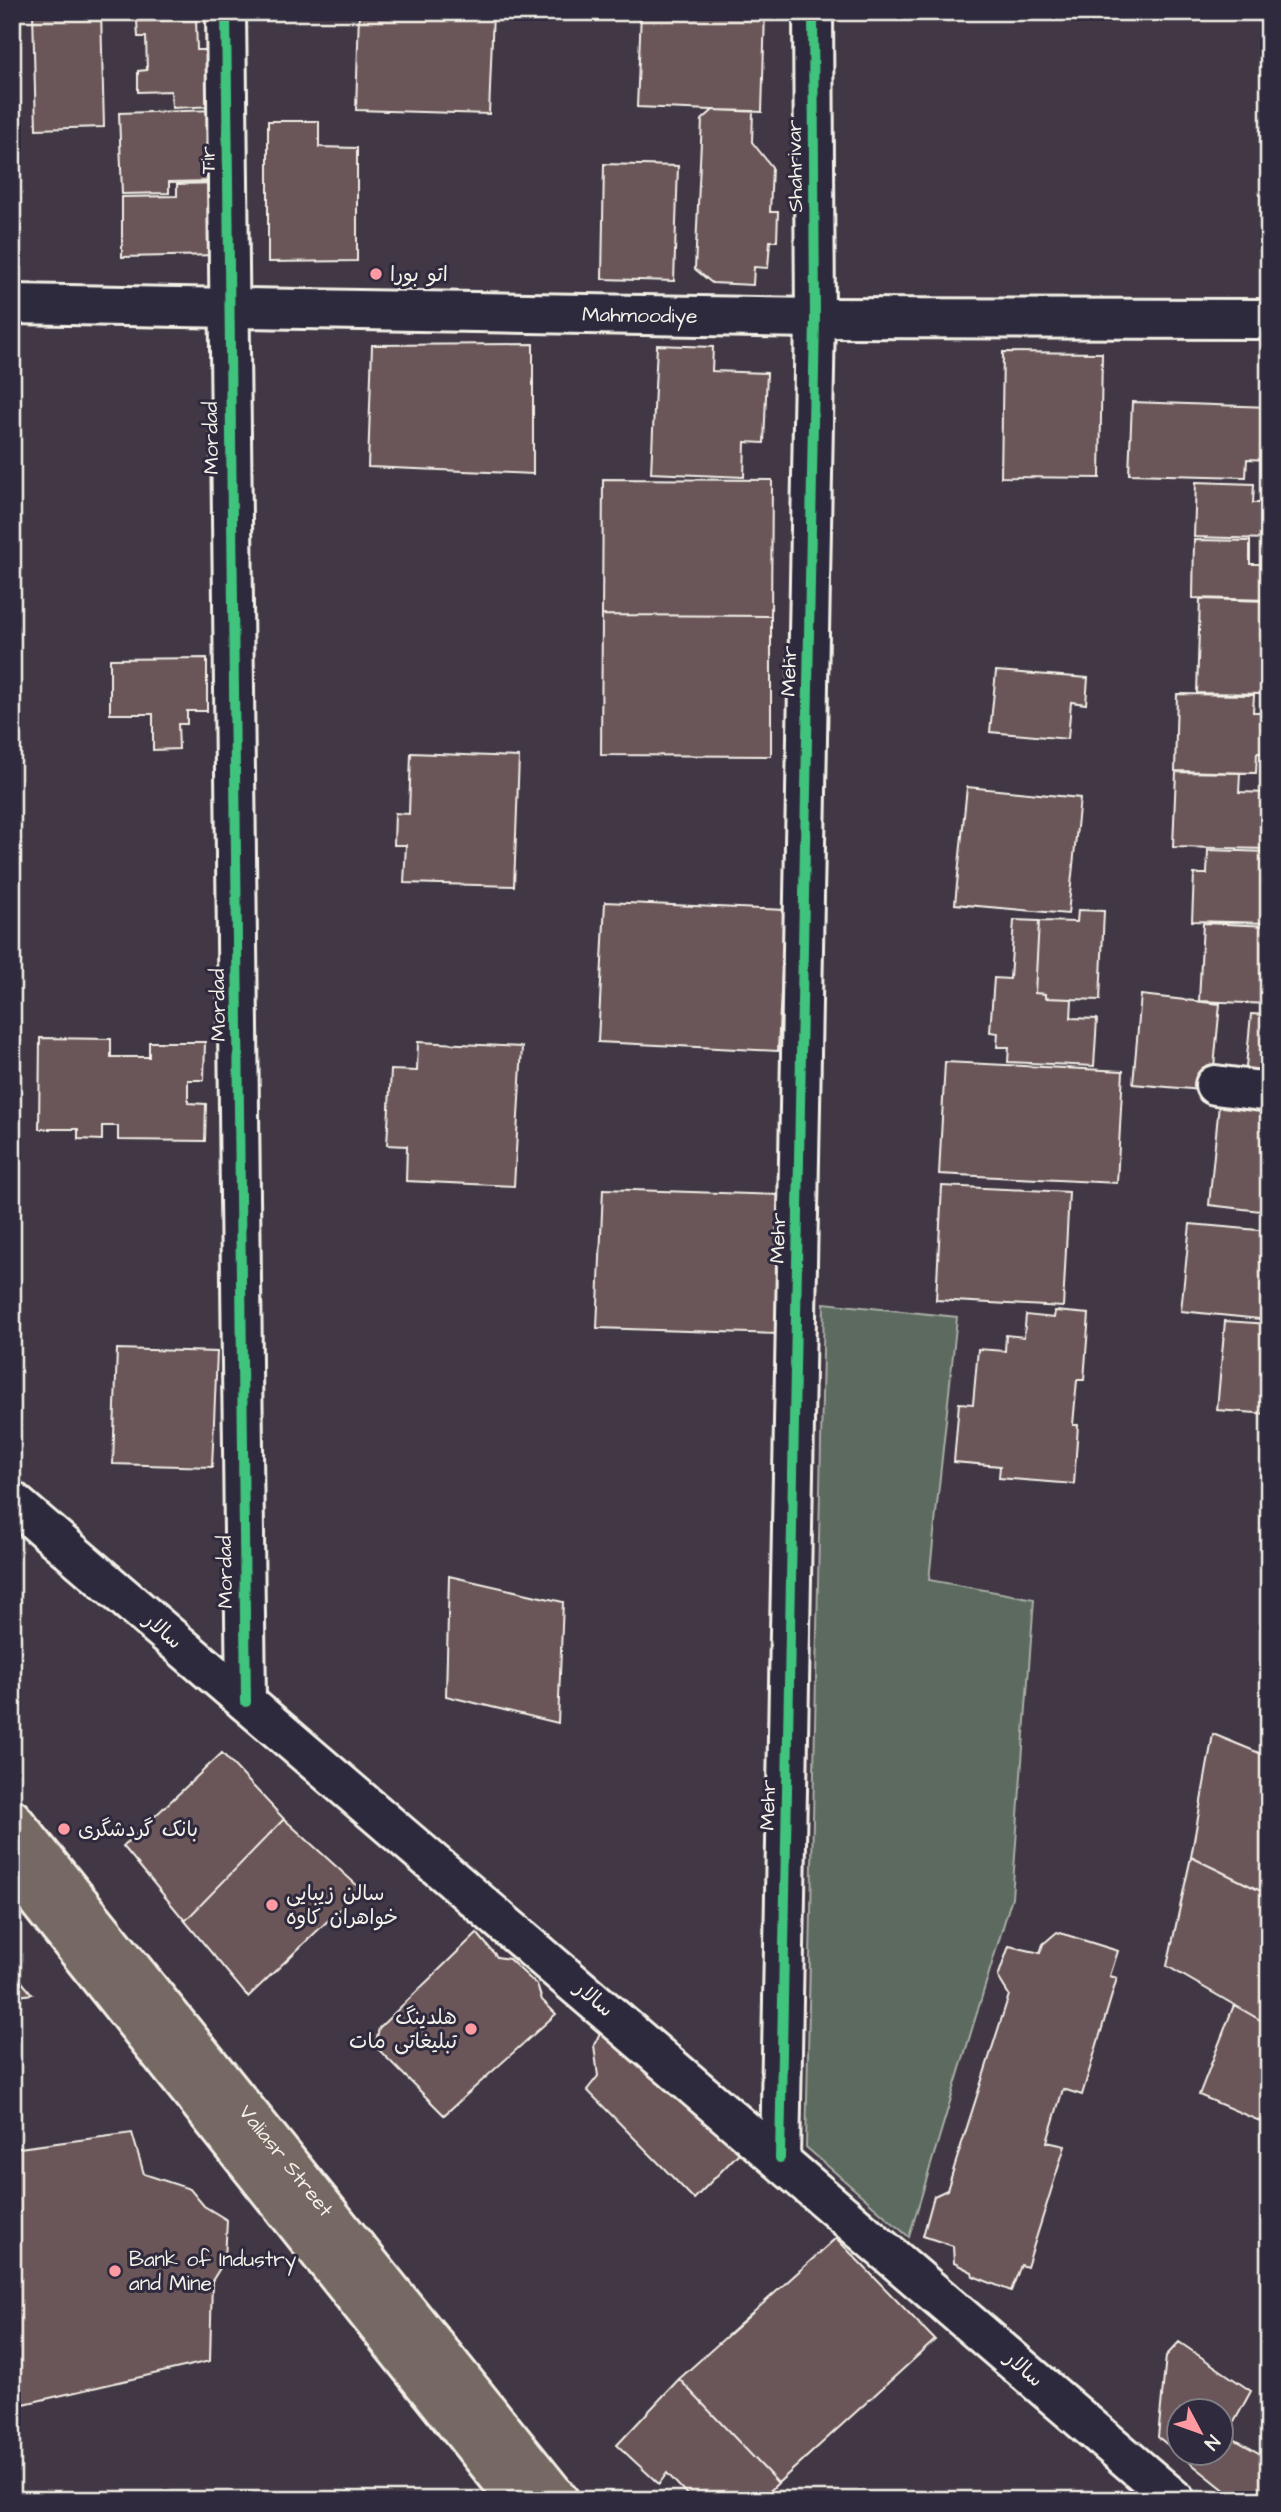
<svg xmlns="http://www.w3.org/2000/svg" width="1281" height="2512" viewBox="0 0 1281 2512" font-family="'Architects Daughter','Playpen Sans Arabic',sans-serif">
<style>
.green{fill:#5c6a60;stroke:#a8aea4;stroke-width:2}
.building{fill:#6a5558;stroke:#f4f1e8;stroke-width:2;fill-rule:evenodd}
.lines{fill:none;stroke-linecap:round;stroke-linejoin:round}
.minor-casing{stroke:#f4f1e8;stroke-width:44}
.major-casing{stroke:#f4f1e8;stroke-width:44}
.minor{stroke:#2f2a3d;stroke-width:38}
.major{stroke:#766964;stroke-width:38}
.cycleway-casing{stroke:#2f2a3d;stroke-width:15}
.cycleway{stroke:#40c37c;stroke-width:10}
.poi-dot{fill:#ff9aa2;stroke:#2f2a3d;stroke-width:2.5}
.labels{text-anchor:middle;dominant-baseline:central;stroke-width:6;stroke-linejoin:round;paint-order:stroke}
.street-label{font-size:21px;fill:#f4f1e8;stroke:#2f2a3d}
.poi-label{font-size:21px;fill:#f4f1e8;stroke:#2f2a3d;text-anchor:start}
</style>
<rect width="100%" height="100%" fill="#413745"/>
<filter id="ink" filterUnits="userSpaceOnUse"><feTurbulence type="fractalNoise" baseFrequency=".0143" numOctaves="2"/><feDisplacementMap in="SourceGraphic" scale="14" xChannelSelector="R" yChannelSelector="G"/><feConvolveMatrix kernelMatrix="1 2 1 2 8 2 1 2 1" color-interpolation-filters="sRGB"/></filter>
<g filter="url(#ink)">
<!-- green -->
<path class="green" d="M824 1303 957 1317 929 1580 1034 1599 1012 1897 909 2237 806 2147Z"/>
<!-- building -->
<path class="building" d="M33 12H101L104 127 36 129Z
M359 12H493L489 114 356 110Z
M641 12H765L762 112 637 107Z
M196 19 197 50H215L216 106 172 108 171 91 138 92V71L147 70 146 37H138L137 21Z
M216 110 218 181 169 182V193L122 194 119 113Z
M713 110 753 111 752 142 772 167 770 212H778L777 241H770L768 268 754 267 753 285 712 283 695 269 702 120Z
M268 121H319V147L357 148V261L268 262Z
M604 164 678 166 674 281 602 279Z
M219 183 220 255 122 257V197L177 196V184Z
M533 344V474L368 467 372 345Z
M657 345 713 347 712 371 767 373 764 443 745 442 744 477 651 473Z
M1003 352 1102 353 1100 478 1001 477Z
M1132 402 1269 407V460L1247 459 1246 477 1129 474Z
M603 479 772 480 771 616 602 615Z
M1196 482 1254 484 1253 503H1269V539L1194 537Z
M1194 540 1250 541V564H1269V600L1193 598Z
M1200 599 1269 601V694L1197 693Z
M602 615 771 616V756L601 755Z
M207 658V711H187V724H178L179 749 153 750V714H110V659Z
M996 671 1088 678 1086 704 1071 702 1068 739 990 732Z
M1177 694 1254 695 1253 712H1269V753H1257L1256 773 1175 771Z
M411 753 519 757 514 886 404 883 406 845H394L395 813 409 814Z
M1176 772 1240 773 1239 792 1269 793V849L1173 847Z
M967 787 1080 798 1068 914 955 904Z
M1208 850 1269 852V923L1192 921 1194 874H1207Z
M605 902 785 910 778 1051 598 1042Z
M1078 910 1104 911 1100 1000 1045 998V994L1035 993 1039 921 1077 922Z
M1014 920 1039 921 1035 993 1045 994V998L1072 999 1071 1018 1097 1019 1094 1066 1008 1062 1009 1047H997L998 1033 990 1032 994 978 1010 979Z
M1203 923 1269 926V1004L1199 1001Z
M1141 995 1220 1004 1214 1067H1204L1202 1090 1133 1084Z
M1251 1014 1269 1015V1079L1245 1077Z
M40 1038 111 1039V1057H149V1042H205L204 1080H188V1103L206 1104 205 1141 118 1140V1126H102V1140L78 1139V1129H39Z
M418 1042 522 1047 514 1186 406 1181 407 1146 387 1145 391 1070 417 1071Z
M945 1062 1123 1071 1117 1183 939 1174Z
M1219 1104 1269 1109V1212L1209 1205Z
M942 1186 1069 1192 1063 1307 936 1300Z
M603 1189 780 1195V1334L597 1328Z
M1190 1224 1269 1231V1320L1181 1311Z
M1055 1311 1089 1314 1084 1380H1077L1073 1425H1078L1074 1484 999 1478 1000 1466 954 1462 959 1403 973 1404 978 1349 1005 1351 1006 1335 1024 1337 1026 1315 1054 1318Z
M1225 1321 1269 1324V1414L1217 1410Z
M117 1349 217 1352 212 1467 113 1464Z
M449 1576 563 1602 558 1723 446 1696Z
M1213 1734 1269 1757V1895L1191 1857Z
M222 1753 284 1819 185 1921 123 1846Z
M284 1819 361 1889 248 1997 185 1921Z
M1191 1857 1269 1895V2025L1167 1966Z
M1057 1932 1118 1951 1110 1976 1117 1978 1082 2095 1063 2089 1047 2142 1065 2146 1027 2267 1021 2265 1011 2291 973 2276 972 2272 954 2263 953 2246 923 2236 934 2196 947 2190 1009 1995 998 1977 1009 1946 1040 1953 1043 1944Z
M477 1933 497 1957 509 1959 537 1985 542 2000 556 2014 444 2115 375 2046 379 2028Z
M12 1970 32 1994 12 1997Z
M1234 2005 1269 2025V2125L1199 2095Z
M601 2031 740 2152 694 2199 587 2090 598 2076 594 2045Z
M132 2133 144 2174 190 2189 204 2206 227 2220 225 2260 212 2281 210 2361 15 2406 12 2393V2149Z
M836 2238 935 2340 778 2483 679 2379Z
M1179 2342 1251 2391 1227 2435 1266 2457 1269 2454V2500H1237L1158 2437 1166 2356ZM1180 2410H1222V2452H1180Z
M679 2379 778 2483 761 2500H692L667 2473 659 2484 617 2445Z"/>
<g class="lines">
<!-- minor casing -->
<g class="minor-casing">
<g id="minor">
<path d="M226 12 246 1702"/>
<path id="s1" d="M12 304 815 318 1269 319"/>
<path d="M1215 1085 1269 1092"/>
<path d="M12 1501 1175 2500"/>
<path d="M780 2158 815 318 813 12"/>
</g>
</g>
<!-- major casing -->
<g class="major-casing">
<g id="major">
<path id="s2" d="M12 1819 559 2500"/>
<path d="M12 1868 517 2500"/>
</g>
</g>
<!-- minor -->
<use href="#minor" class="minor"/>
<!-- major -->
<use href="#major" class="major"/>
<!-- cycleway casing -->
<g class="cycleway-casing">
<path id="cycleway" d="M226 12 246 1702
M780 2158 815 318 813 12"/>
</g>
<!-- cycleway -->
<use href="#cycleway" class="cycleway"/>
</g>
</g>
<!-- markers -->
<g class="poi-dot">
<circle cx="376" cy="274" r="7"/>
<circle cx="64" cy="1829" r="7"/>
<circle cx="272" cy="1905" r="7"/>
<circle cx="471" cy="2029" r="7"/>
<circle cx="115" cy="2271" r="7"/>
</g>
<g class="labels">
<!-- street labels -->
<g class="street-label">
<text transform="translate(208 160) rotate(-91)">Tir</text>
<text transform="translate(795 166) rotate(-91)">Shahrivar</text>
<text stroke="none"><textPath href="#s1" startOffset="628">Mahmoodiye</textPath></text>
<text transform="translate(211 438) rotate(-91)">Mordad</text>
<text transform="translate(789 671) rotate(-89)">Mehr</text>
<text transform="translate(218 1005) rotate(-91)">Mordad</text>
<text transform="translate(778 1238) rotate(-89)">Mehr</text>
<text transform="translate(225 1572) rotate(-91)">Mordad</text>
<text transform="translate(163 1631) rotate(41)">سالار</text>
<text transform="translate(768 1805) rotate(-89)">Mehr</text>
<text transform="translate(594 1999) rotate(40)">سالار</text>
<text stroke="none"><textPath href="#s2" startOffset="438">Valiasr Street</textPath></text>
<text transform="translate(1024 2369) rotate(41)">سالار</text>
</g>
<!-- poi labels -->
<g class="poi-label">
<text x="390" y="274">اتو بورا</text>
<text x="78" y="1829">بانک گردشگری</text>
<text x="286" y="1893">سالن زیبایی<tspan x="286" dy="24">خواهران کاوه</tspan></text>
<text x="457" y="2017" text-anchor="end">هلدینگ<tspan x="457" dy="24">تبلیغاتی مات</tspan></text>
<text x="129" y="2259">Bank of Industry<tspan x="129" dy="24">and Mine</tspan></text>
</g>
</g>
<!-- margin -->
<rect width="1281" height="2512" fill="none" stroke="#2f2a3d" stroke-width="42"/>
<rect x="21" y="21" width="1239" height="2470" fill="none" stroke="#f4f1e8" stroke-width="2.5" filter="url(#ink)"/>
<!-- north arrow -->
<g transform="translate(1200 2432) rotate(131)"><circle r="33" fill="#2f2a3d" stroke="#7e7a81" stroke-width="2"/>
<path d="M0-5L12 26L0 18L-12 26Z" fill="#ff9aa2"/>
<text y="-10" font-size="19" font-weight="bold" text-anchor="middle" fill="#f4f1e8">N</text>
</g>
</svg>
